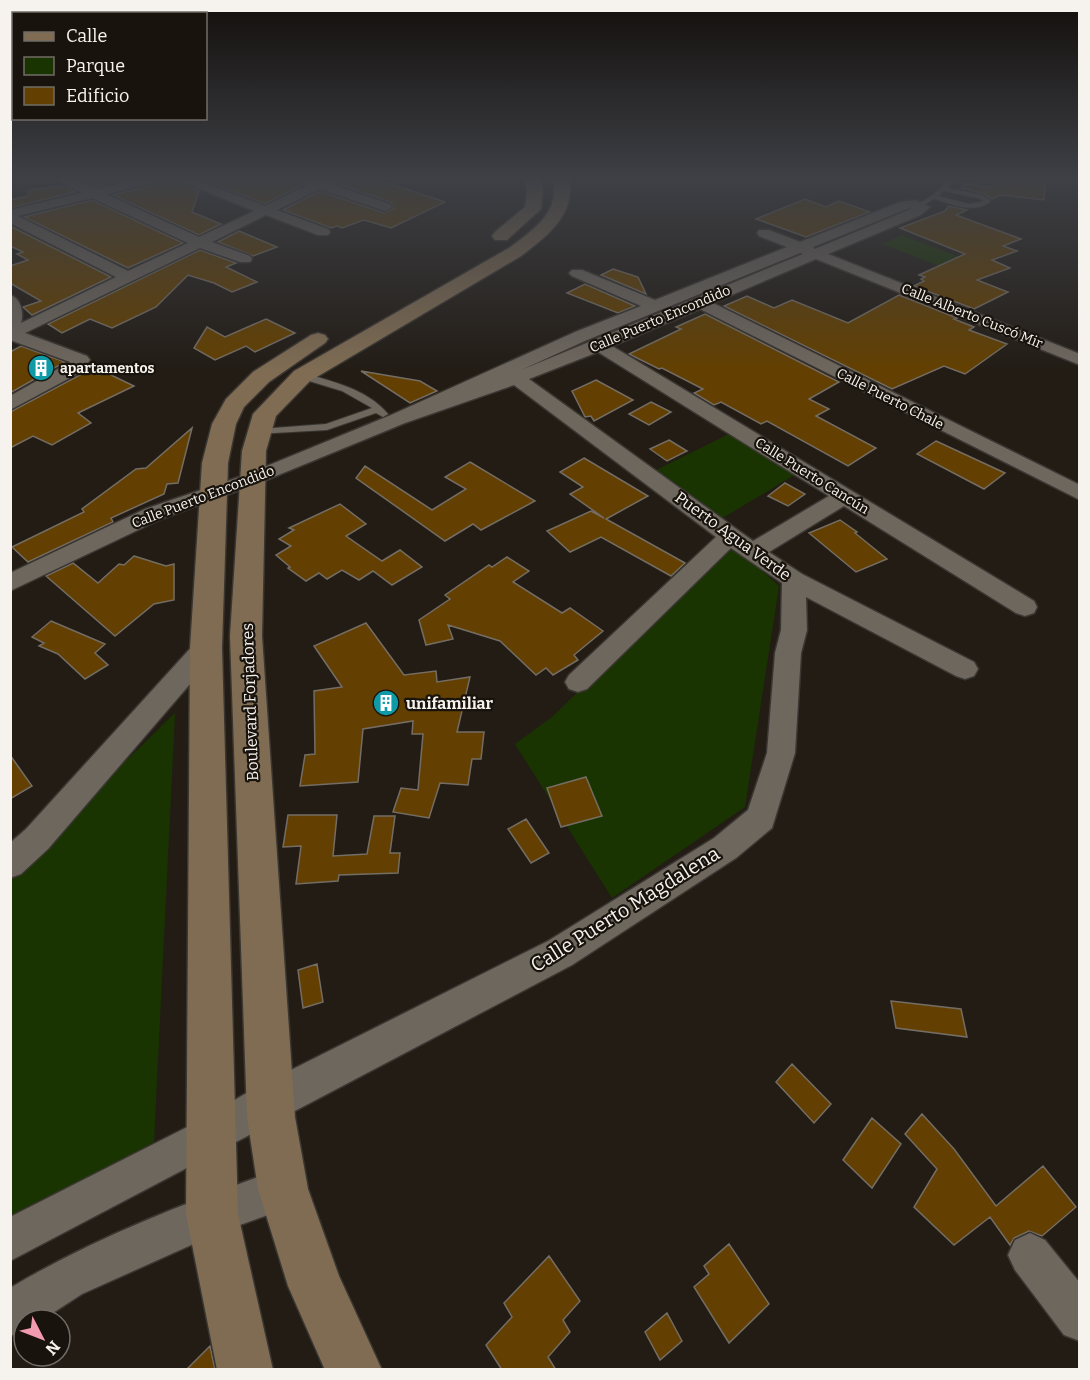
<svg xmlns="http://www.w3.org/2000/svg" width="1090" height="1380" viewBox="0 0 1090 1380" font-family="Bitter,serif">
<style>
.green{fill:#1a3401}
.building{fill:#634001;stroke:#746d64;stroke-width:1.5}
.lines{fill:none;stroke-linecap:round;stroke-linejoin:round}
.service-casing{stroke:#3a3632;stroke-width:2}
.minor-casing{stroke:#3a3632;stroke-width:3}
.secondary-casing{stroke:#3a3632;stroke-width:3}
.service{fill:#6e675e;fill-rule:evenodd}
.minor{fill:#6e675e;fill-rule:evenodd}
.secondary{fill:#7f6c53;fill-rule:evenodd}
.labels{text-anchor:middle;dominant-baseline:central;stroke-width:4.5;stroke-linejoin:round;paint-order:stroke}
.far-street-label{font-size:14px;fill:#f6f2ed;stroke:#18130c}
.far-poi-label{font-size:14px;font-weight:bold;fill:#f6f2ed;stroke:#18130c;text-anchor:start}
.street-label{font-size:16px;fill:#f6f2ed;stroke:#18130c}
.poi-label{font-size:16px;font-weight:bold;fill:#f6f2ed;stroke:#18130c;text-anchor:start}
.near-street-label{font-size:20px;fill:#f6f2ed;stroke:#18130c}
</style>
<rect width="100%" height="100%" fill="#221c15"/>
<!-- green -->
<path class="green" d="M902 235 962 258 942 267 882 244Z
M729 434 796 474 721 519 654 471Z
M731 543 779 586 745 807 612 898 515 744 552 717Z
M175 713 154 1142 11 1223V873Z"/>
<!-- building -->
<path class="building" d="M76 178H131L95 187Z
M165 178H171L199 191 192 212 221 224 199 235 113 195 162 183Z
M197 178H305L304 184 265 204Z
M341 178H373L445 202 391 228 364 220 342 228 337 226 331 228 283 210 320 191 384 213 394 208 391 202 335 183Z
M998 178 1046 179 1044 200 1001 195 992 199 982 193 961 188 965 183 993 188Z
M64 186 75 192 10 208V200L28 196 29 190Z
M805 199 826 207 839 201 870 212 806 237 756 219Z
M92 200 183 243 128 268 24 217Z
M948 206 967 210 956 215 1021 239 1003 246 1017 251 992 260 1010 268 977 280 1008 292 974 309 914 286 924 281 921 279 925 277 919 275 965 254 900 228 945 211Z
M10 226 111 277 32 315 23 307 41 301 10 283V266L28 260 17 254 23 252 10 246Z
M239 231 277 247 253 256 218 242Z
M200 250 236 263 226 267 257 282 232 292 214 283 188 275 156 307 112 328 90 319 62 333 48 324Z
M613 269 638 277 646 294 601 275Z
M585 284 635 306 618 313 567 293Z
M899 295 957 318 954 319 974 327 969 330 1007 344 965 374 944 366 892 389 724 306 747 296 774 308 792 300 848 323Z
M705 314 839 382 809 399 829 409 816 416 876 448 848 466 767 421 761 424 721 402 714 405 694 393 703 389 662 368 659 369 629 354 681 329 676 327Z
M266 319 295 333 255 352 246 346 215 360 194 348 207 327 225 337Z
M21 346 65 362 10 393V352Z
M85 370 99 375 105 372 134 386 78 413 91 423 52 445 33 436 10 448V412L82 374Z
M361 371 420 381 437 391 410 403Z
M596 380 633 400 594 421 591 416 585 417 572 391Z
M651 402 671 412 649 425 629 414Z
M192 428 178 483 167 484 164 494 111 518 113 522 28 562 12 547 84 512 82 509 136 469 146 468Z
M669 440 687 451 667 461 650 449Z
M936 441 1005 473 984 489 917 454Z
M584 458 648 496 606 519 685 563 671 576 601 537 570 552 547 531 591 511 604 518 570 494 583 487 560 472Z
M470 462 535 501 481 530 473 524 445 541 356 478 365 466 432 510 466 489 445 477Z
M785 483 805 494 788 506 768 496Z
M340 504 366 524 346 536 382 561 400 550 422 567 392 585 373 571 359 580 342 570 327 579 319 573 306 581 288 568 290 567 276 555 291 546 279 539 294 530 289 528Z
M840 520 857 532 855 533 887 559 856 572 809 533Z
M134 556 166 566 174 564V600L154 604 115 636 46 576 73 563 98 583 119 564 124 565Z
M507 557 529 571 513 582 562 613 570 608 603 631 574 655 578 660 553 675 546 668 536 675 500 641 448 625 453 639 426 645 419 620 450 599 445 595 489 565 492 567Z
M51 621 105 644 95 653 108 665 85 679 58 654 39 646 44 643 32 637Z
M366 623 404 675 436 671 437 682 470 677 457 732H484L481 759H472L468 785 440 783 429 818 393 812 401 788 418 790 423 734H412L413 721 363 729 358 782 300 786 305 755 315 754 314 691 342 687 314 646Z
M10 755 32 786 10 799Z
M586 777 602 816 561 827 547 788Z
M288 815H337L333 856 367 854 374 816H395L390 853H400L398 873 339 875 338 881 296 884 301 846 283 847Z
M526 819 549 853 531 863 508 829Z
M317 964 323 1002 303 1008 298 970Z
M891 1001 961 1009 967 1037 896 1028Z
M792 1064 831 1104 814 1123 776 1082Z
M922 1114 954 1149 996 1206 1043 1166 1076 1207 1042 1236 1029 1231 1014 1238 1010 1245 990 1217 954 1245 914 1207 937 1169 905 1134Z
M872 1118 901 1144 872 1188 843 1160Z
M729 1244 769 1304 729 1343 694 1287 709 1274 704 1266Z
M549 1256 580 1301 563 1320 570 1332 548 1357 556 1370H502L486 1345 512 1317 504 1303Z
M667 1313 682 1341 660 1360 645 1332Z
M210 1346 215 1370H186Z"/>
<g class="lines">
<!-- service casing -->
<g class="service-casing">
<path id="service" d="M951 178H958L948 188 982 195 991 201C975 215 952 204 934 199L922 206H918V204L933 195ZM944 191 978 198 984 201 969 204 938 196Z
M302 373C332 381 367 389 388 414L383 417 376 413 327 430 257 434 255 432 260 429 326 424 372 408 342 391 299 378 297 376Z"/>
</g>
<!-- minor casing -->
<g class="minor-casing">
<path id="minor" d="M54 178H70L95 189 141 178H163L161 181 106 194 199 237 254 211 173 178H191L265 206 308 185 305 182 307 179 339 178 330 184 390 204 392 207 385 211 320 189 277 210 328 229 330 232 328 235H318L266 215 212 242 250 256 252 259 250 262H240L200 248 25 333 87 356 90 360 81 372 10 410V396L70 362 10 340V295C21 298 24 313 21 323L116 277 10 223V210L81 193ZM92 198 188 243 128 271 18 216Z
M915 200 930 207 921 215 828 254 1080 354V365L816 259 713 303 1080 485V500L700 309 612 346 1034 601 1037 607 1034 613 1025 616 1016 613 844 506 769 552 802 574 974 662 978 669 974 676 965 679 956 676 806 597 807 630 801 653 795 753 772 828 736 858 572 965 10 1261V1217L197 1122 255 1088 548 941 714 838 748 810 767 753 775 653 781 630 782 583 731 548 587 689 578 692 569 689 565 682 569 675 716 537 514 385 405 423 259 483 161 519 10 591V573L145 509 245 475 391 415 575 332 641 306 572 276 569 273 572 270H582L655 300 787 247 759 236 757 233 759 230H769L800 242 900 202ZM913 208 815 249 813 247 907 209ZM800 253 803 254 521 370 587 340ZM598 352 829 496 753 541 529 379Z
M206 638 215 641 219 648 215 655 48 849 21 874 10 878V843L26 829 197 641Z
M283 1168 298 1174 304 1189 298 1204 218 1233 82 1294 42 1320H24V1331L10 1336V1288C95 1237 190 1201 283 1168Z
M1030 1233 1045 1240 1080 1283V1341L1064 1335 1015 1270 1008 1255 1015 1240Z"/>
</g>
<!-- secondary casing -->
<g class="secondary-casing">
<path id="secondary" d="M525 178H541L543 192 541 209 507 240H495L492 236 495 232 525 207 527 192Z
M553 178H569C576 215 547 236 521 256L310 381 276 416 266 451 262 636 295 1117 308 1189 339 1276 382 1370H325L288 1286 258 1189 247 1117 230 636 242 451 253 414 294 371 509 248C534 229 560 213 553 178Z
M318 333 325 335 328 339 325 343 269 382 244 407 236 424 228 463 222 648 238 1214 273 1370H217L186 1214 190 648 202 463 212 424 226 399 253 372 311 335Z"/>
</g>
<!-- service -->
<use href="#service" class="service"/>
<!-- minor -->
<use href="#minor" class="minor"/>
<!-- secondary -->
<use href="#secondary" class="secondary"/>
</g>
<!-- sky -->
<linearGradient id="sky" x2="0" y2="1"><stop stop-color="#130f0c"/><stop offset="0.48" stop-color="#3e4046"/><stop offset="1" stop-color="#3e4046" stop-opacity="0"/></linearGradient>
<rect width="1090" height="371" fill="url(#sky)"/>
<!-- icons -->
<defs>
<g id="building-disc" transform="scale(1.35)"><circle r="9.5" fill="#0f9aa8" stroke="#18130c"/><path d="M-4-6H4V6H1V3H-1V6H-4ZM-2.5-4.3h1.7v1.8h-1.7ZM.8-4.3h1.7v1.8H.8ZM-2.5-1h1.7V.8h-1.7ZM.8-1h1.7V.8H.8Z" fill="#fff"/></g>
</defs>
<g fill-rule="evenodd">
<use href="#building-disc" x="41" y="368"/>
<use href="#building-disc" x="386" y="703"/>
</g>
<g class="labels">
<!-- far-street labels -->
<g class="far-street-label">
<text transform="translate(972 316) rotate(22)">Calle Alberto Cuscó Mir</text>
<text transform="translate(660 319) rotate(-23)">Calle Puerto Encondido</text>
<text transform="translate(890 399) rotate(27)">Calle Puerto Chale</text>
<text transform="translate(812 476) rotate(32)">Calle Puerto Cancún</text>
<text transform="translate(203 497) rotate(-21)">Calle Puerto Encondido</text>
</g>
<!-- far-poi labels -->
<g class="far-poi-label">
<text x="60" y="368">apartamentos</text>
</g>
<!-- street labels -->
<g class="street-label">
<text transform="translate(733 536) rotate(36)">Puerto Agua Verde</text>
<text transform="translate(250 702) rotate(-92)">Boulevard Forjadores</text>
</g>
<!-- poi labels -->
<g class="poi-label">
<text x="406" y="703">unifamiliar</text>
</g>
<!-- near-street labels -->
<g class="near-street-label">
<text transform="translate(625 909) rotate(-32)">Calle Puerto Magdalena</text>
</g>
</g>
<!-- border -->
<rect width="1090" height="1380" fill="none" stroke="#f6f2ed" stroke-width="24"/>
<!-- legend -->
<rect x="12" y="12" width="195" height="108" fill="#18130c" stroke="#716c66" stroke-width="1.5"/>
<rect x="24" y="32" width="30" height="9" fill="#7f6c53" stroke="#716c66" stroke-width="1.5"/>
<text x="66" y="42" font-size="18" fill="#f6f2ed">Calle</text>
<rect x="24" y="57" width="30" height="18" fill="#1a3401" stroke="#716c66" stroke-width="1.5"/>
<text x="66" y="72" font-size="18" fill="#f6f2ed">Parque</text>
<rect x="24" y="87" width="30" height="18" fill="#634001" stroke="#716c66" stroke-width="1.5"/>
<text x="66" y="102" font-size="18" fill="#f6f2ed">Edificio</text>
<!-- north arrow -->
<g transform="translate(42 1338) rotate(132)"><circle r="28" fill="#18130c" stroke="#716c66" stroke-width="1.5"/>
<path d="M0-4.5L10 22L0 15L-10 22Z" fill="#f29aaf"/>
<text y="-9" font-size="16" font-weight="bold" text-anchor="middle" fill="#f6f2ed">N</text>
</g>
</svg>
